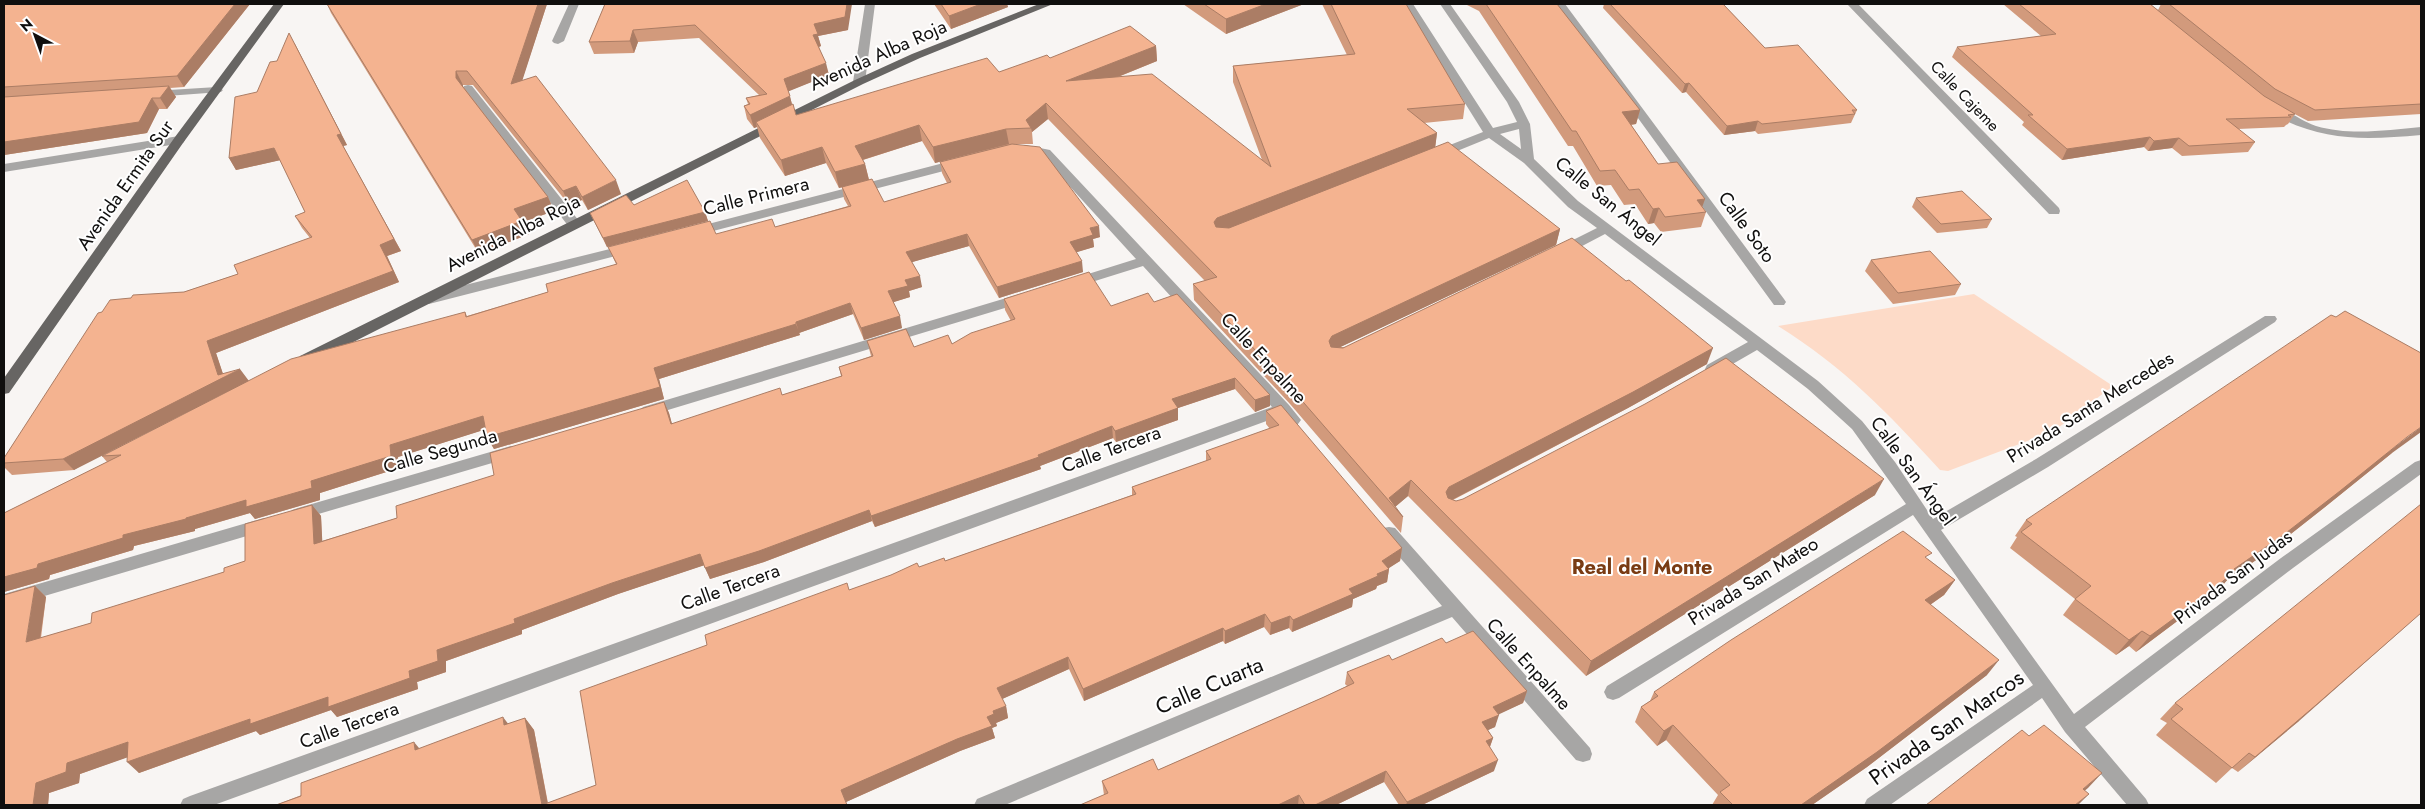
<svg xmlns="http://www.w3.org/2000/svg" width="2425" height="809" viewBox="0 0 2425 809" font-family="Jost,sans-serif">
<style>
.green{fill:#fddbc8}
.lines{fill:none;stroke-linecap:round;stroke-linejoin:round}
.minor{fill:#a7a6a5;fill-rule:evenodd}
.major{fill:#676563;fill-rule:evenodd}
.wall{fill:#d29a7c}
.shaded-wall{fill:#ab7d65}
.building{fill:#f4b390;stroke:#ab7d65}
.labels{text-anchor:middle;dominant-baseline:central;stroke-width:4;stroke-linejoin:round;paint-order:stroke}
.far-street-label{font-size:16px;fill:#100f0e;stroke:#fff}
.street-label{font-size:19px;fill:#100f0e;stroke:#fff}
.neighbourhood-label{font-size:20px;font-weight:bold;fill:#793b13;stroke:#fff}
.near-street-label{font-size:22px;fill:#100f0e;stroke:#fff}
</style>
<rect width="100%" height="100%" fill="#f8f5f3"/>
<!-- green -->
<path class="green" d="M1974 294 2113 386 2054 431 1948 471 1940 470C1889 414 1844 367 1778 326Z"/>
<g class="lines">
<!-- minor -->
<path class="minor" d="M569 4H579L564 41 558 44 554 43 552 41Z
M865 4H875L865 82 859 85 853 82Z
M1403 4H1413L1493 128 1517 122 1507 102 1440 4H1450L1519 102 1530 124 1534 159 1578 201 1818 381 1862 421 1895 462 1933 519 2036 459 2265 316H2275L2277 319 2275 322 2048 467 1941 530 2074 714 2281 558 2415 462 2421 460V474L2293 568 2085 727 2146 799 2149 805H2127L2065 732 2042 698 1890 805H1864L1867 799 2033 685 1913 515 1619 698 1613 700 1607 698 1604 692 1607 686 1906 504 1852 429 1808 389 1757 350 1717 373H1707L1705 369 1707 365 1748 342 1605 234 1565 255H1555L1553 252 1555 249 1597 228 1568 207 1524 163 1489 138 1440 158H1432L1430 155 1432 152 1483 132ZM1519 129 1521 149 1500 134Z
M1555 4H1565L1784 299 1786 302 1784 305H1774Z
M1847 4H1858L2059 208 2060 211 2059 214H2049Z
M468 85 472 86 579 221 581 224 579 227H569L464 90V86Z
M217 87 223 90 221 92 153 97 147 94 153 91Z
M2274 106C2289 110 2301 121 2316 126 2350 136 2387 130 2421 127V135C2364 140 2322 142 2270 113L2268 110Z
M179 136 185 140 183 143 4 172V164Z
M1025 145 1050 150 1289 405 1301 420 1298 424H1288L1280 416 214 805H180L183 799 190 796 1272 407 1143 266 1079 286H1069L1067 283 1069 280 1136 259 1042 156 1021 152 1019 149Z
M959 159 965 163 963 166 694 236 687 232 689 229Z
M630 244 635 245 637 248 635 251 429 304 422 299 429 294Z
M1023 293 1028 295 1030 298 1028 301 648 416 643 415 640 411 643 407Z
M511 446 516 448 519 452 516 456 298 520 292 518 290 514 292 510 298 508Z
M264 518 270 519 272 524 270 529 4 608V594Z
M1389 527 1395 528 1590 748 1592 754 1590 760 1583 762 1576 760 1452 617 1005 805H974L977 799 1442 606 1383 538 1381 533 1383 528Z"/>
<!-- major -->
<path class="major" d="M274 4H284L183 143 9 393 4 394V378L175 137Z
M1039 4H1053L920 58 863 84 310 364 305 365 298 360 300 356 855 80 912 54Z"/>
</g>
<!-- wall -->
<path class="wall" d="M4 4H250L184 87 170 88 176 97 167 109H159L147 133 4 155Z
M327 4H547L522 80 621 194 588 210 582 200 569 205 473 85H463V86L548 197 554 211 523 222 529 234 479 254 331 13Z
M605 4 848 30 818 36 821 46 819 47 829 75 788 91 792 104 796 115 999 72 1050 58 1156 46 1157 61 1118 77 1262 160 1233 82V66L1347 55 1322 4H1406L1465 104 1463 119 1424 123 1437 133 1435 147 1560 229 1556 245 1340 347 1707 364 1628 408 1453 500 1456 501 1875 495 1586 676 1408 496 1395 507 1403 517 1401 533 1290 404 1194 300 1193 284 1205 281 1048 119 1032 132 1033 144H1015L1100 237 1093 239 1094 247 1076 252 1083 272 999 298 969 246 912 262 922 287 909 291 910 297 893 302 902 328 864 340 853 314 799 333 800 335 659 379 664 399 494 449 487 437 486 429 398 457 399 468 320 493V500L255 519 250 513 195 529V531L134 546 133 550 50 575 49 579 4 592V513L107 462 102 456 465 312 467 316 548 292 616 264 608 247 775 227 848 206 844 199 842 187 884 202 947 183 942 173 940 162 1009 144 935 163 922 141 863 160 865 164 869 180 839 188 826 163 785 176 760 138 757 127 754 128 747 119 744 106 748 104 746 98 759 95 699 38 638 42 634 53 594 54 589 42Z
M934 4H1007L1008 7 951 29Z
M1183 4H1304L1226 34Z
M1465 4H1557L1640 110 1636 124 1631 125 1658 164 1705 199 1702 207 1706 212 1701 227 1661 232 1654 223 1648 224 1635 204 1624 205 1611 185 1597 186 1573 146H1568L1479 11Z
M1604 4H1723L1765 48 1857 110 1851 123 1758 134 1755 131 1724 135 1686 92 1682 93 1603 8Z
M2003 4H2150L2158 10 2161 4H2421V114L2308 121 2287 110 2295 114 2288 124 2286 125 2284 127 2238 129 2255 142 2248 152 2182 156 2172 148 2148 151 2144 147 2062 160 2022 125 2024 122 1952 57 1957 47 2041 36Z
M295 44 347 145 343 146 401 251 387 256 399 282 216 353 223 374 74 470 12 475 4 467V458L102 312 131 298 184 292 238 274 310 238 302 228 295 216 305 212 280 160 236 170 229 158 257 92 277 61Z
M1916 198 1992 219 1987 228 1937 233 1912 207Z
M634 205 705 212 708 221 607 247 590 213Z
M1871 260 1961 284 1955 295 1893 304 1865 271Z
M1004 299 1111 306 1154 302 1270 406 1255 412 1235 389 1178 408V420L1116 442 1113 438 1040 466 1041 469 875 527 872 521 764 562 710 579 704 565 618 594 522 630V634L446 661V672L417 682 418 689 337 717 331 710 260 735 256 731 139 773 127 757 80 774 79 783 49 793 48 805H4L35 586 46 597 41 638 91 623 224 572 245 561 312 505 321 516 322 541 397 518 664 402 669 413 672 424 782 395 841 376 839 367 871 356 867 341 914 347 952 344 1011 321 1005 310Z
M1266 411 1402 548 1400 561 1388 568 1389 569 1387 582 1377 586 1376 589 1353 599 1352 607 1292 632 1289 628 1270 635 1264 627 1225 644 1223 641 1084 701 1069 669 1002 699 1006 706 1008 718 996 723 997 726 992 728 995 738 960 751 846 802 276 805 419 749 508 724 525 718 534 730 548 803 596 785 707 645 849 590 919 567 945 561 1132 495V487L1206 461V451L1270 429 1266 424Z
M2392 453 2325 507 2268 552 2228 579 2222 586 2196 607 2136 652 2129 646 2116 655 2063 615 2075 599 2010 548 2017 537 2015 536 2026 520Z
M1928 559 1955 580 1944 595 1930 605 1987 675 1867 767 1812 805H1712L1718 795 1666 740 1657 746 1635 722 1641 707 1650 701 1654 692Z
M1446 643 1527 691 1523 703 1498 714 1495 727 1488 730 1493 738 1490 747 1494 771 1422 805H1399L1384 782 1336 805H1080L1104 795 1102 781 1158 770 1324 697 1347 686 1345 684 1347 672 1392 660Z
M2175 703 2299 721 2238 772 2232 768 2216 783 2156 735 2167 723 2160 719Z"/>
<!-- shaded-wall -->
<path class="shaded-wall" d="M235 4H250L184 87 177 76Z
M538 4H547L517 97 511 84Z
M847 4H852L848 30 818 36 821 46 816 48 813 35 814 24Z
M981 4H1007L1008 7 951 29 949 16Z
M1266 4H1304L1226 34V19Z
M633 30 638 42 634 53 630 41Z
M289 33 347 145 343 146 401 251 387 256 399 282 216 353 224 377 240 369 249 381 74 470 63 459 218 375 207 341 380 245 337 135Z
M1156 46 1157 61 1068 97 1066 81Z
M826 63 829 75 787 92 784 79Z
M456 71 463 85V91L456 78Z
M1689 83 1686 92 1682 93 1685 84Z
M169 86 176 97 167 109 160 98Z
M790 96 793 109 756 122 757 127 754 128 750 115Z
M152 98 159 109 147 133 4 155V142Z
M1046 103 1048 119 1032 132 1031 128 1026 120Z
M1640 110 1636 124 1618 126 1622 112Z
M1758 121 1755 131 1724 135 1727 126Z
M919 125 922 141 859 161 855 146Z
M1006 129 1009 144 935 163 933 147Z
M1437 133 1435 149 1217 234 1214 222 1217 218Z
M2150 137 2144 147 2062 160 2067 149Z
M2179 138 2172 148 2148 151 2154 141Z
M822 147 826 163 785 176 781 160Z
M274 148 281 160 236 170 229 158Z
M865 164 869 180 839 188 835 172Z
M616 180 621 194 588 210 582 197Z
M576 186 582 200 569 205 563 191Z
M548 197 554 211 523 222 529 234 479 254 472 240 514 209Z
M1705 199 1700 213 1697 200Z
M1659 208 1654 223 1648 224 1653 209Z
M705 212 708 221 607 247 603 238Z
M1099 226 1100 237 1093 239 1094 247 1071 254 1070 242 1090 228Z
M1560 229 1556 245 1330 352 1329 341 1332 336Z
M967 234 969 246 909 263 906 252Z
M1082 261 1083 272 999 298 997 287Z
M920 276 922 287 909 291 910 297 891 303 888 291 905 280Z
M850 303 853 314 799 333 796 322Z
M900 316 902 328 864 340 861 328Z
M796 324 800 335 659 379 664 399 494 449 487 437 654 368Z
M1713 348 1707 364 1628 408 1446 503V492L1449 487Z
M1235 378V389L1172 410V399Z
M1270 395V406L1255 412V400Z
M664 402 669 413 675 435 671 424Z
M1178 408V420L1116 442 1115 431Z
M483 416 490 428 398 457 399 468 320 493V500L255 519 250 513 195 529V531L134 546 133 550 50 575 49 579 4 592V577L38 564 123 535 311 481 390 445Z
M1112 426 1113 438 1040 466 1041 469 875 527 871 516 1038 455Z
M2421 427V432L2392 453 2325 507 2268 552 2228 579 2222 586 2196 607 2136 652 2150 636 2234 569Z
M1884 479 1875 495 1586 676 1591 661Z
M1411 480 1408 496 1395 507 1389 498Z
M312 505 321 516 323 555 314 544Z
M869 510 872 521 764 562 710 579 705 568Z
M1402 548 1400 561 1383 572 1389 569 1387 582 1377 586 1376 589 1353 599 1352 607 1292 632 1293 620 1349 589 1382 561Z
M700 554 705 565 618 594 522 630V634L446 661V672L417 682 418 689 337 717 331 710 260 735 256 731 139 773 127 762 250 719 328 697 409 671 437 650 514 619 612 583Z
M1955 580 1944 595 1914 616 1925 600Z
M35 586 46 597 38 653 26 642Z
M2421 613 2299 721 2238 772 2255 757Z
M1265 614 1264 627 1225 644V631Z
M1290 616 1289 628 1270 635 1271 623Z
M1223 628V641L1084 701 1083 689Z
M2142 631 2129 646 2116 655 2129 640Z
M1068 657 1069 669 1000 700 997 688Z
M1999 660 1987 675 1867 767 1812 805H1801Z
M1527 691 1523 703 1489 719 1493 707Z
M1006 706 1008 718 996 723 997 726 992 728 995 738 960 751 846 802 847 805 841 790 987 717 993 711Z
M1499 715 1495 727 1479 734 1482 722Z
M503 717 512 729 504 725Z
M525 718 534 730 548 805H542Z
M1673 725 1666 740 1657 746 1664 731Z
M1493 738 1489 749 1486 741Z
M128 742 140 753 80 774 79 783 49 793 48 805H33L36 783 67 763Z
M414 742 424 754 415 750Z
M1498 760 1494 771 1422 805H1406L1407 802Z
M1386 771 1384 782 1336 805H1315Z
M2102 773 2088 788 2069 804 2083 789Z
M2089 794 2078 805H2075Z
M1299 795 1298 805H1278Z"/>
<!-- building -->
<path class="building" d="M4 4H235L177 76 4 87Z
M327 4H538L511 84 536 76 616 180 582 197 576 186 563 191 467 71H456V78L548 197 514 209 522 221 472 240Z
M605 4H847L845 17 814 24 818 34 813 35 826 63 784 79 790 96 750 115 744 106 750 104 746 98 767 94 695 25 633 30 630 41 589 42Z
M941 4H981L949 16Z
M1204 4H1266L1226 19Z
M1331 4H1406L1465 104 1407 109 1437 133 1217 218 1214 222 1216 227 1229 228 1448 142 1560 229 1332 336 1329 341 1331 347 1343 348 1572 238 1626 281 1629 280 1713 348 1633 392 1449 487 1446 492 1448 498 1456 501 1463 499 1645 404 1726 358 1884 479 1591 661 1411 480 1389 498 1403 517 1291 388 1193 284 1217 277 1046 103 1026 120 1031 128 1006 129 933 147 919 125 855 146 865 164 835 172 822 147 781 160 756 122 793 104 796 115 987 58 999 72 1047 55 1050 58 1130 26 1156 46 1066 81 1152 74 1271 167 1233 66 1355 54Z
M1486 4H1557L1640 110 1622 112 1658 164 1677 162 1705 199 1697 200 1706 212 1665 217 1659 208 1653 209 1639 189 1629 190 1615 170 1600 171 1576 131H1572Z
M1610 4H1723L1765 48 1798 45 1857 110H1852L1855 114 1762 124 1758 121 1727 126 1689 83 1685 84Z
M2019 4H2150L2264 96 2295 114 2288 115 2291 117 2226 119 2255 142 2189 146 2179 138 2154 141 2150 137 2067 149 2028 115H2033L1957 47 2056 34Z
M2169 4H2421V104L2315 110 2275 89Z
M289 33 341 134 337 135 394 239 380 245 393 271 207 341 218 375 240 369 63 459 4 463V458L98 313 102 312 110 300 131 298 133 295 184 292 238 274 234 265 312 237 295 216 305 212 274 148 229 158 235 97 257 92 270 62 277 61Z
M169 86 160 98H152L139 122 4 142V97Z
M1012 144 1040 147 1099 226 1090 228 1093 235 1070 242 1082 261 997 287 967 234 906 252 920 276 905 280 908 286 888 291 900 316 861 328 850 303 796 322V324L654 368 660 387 487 437 483 416 390 445 391 456 311 481 312 488 246 507V500L186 518V519L123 535V538L38 564 37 568 4 577V513L121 455 102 456 291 359 465 312 466 317 548 292 546 284 617 264 608 247 710 221 716 234 772 219 775 227 851 206 842 187 872 179 884 202 951 182 940 162Z
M687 180 705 212 603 238 590 213 626 195 634 205Z
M1962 191 1992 219 1941 224 1916 198Z
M1930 251 1961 284 1898 293 1871 260Z
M1089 272 1111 306 1148 293 1154 302 1177 294 1270 395 1255 400 1235 378 1172 399 1178 408 1115 431 1112 426 1038 455 1039 457 871 516 869 510 759 551 705 568 700 554 612 583 514 619 515 623 437 650 438 661 409 671 410 678 328 707V697L250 724V719L127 762 128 742 67 763 66 772 36 783 33 805H4V595L35 586 26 642 91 623 92 613 224 572V568L245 561V524L312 505 314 544 397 518 396 506 494 475 490 453 664 402 671 424 780 388 782 395 842 376 839 367 873 356 867 341 906 329 914 347 948 335 952 344 971 333 1015 319 1004 299Z
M2345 311 2421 353V427L2407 437 2340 491 2282 536 2234 569 2236 570 2210 592 2150 636 2142 631 2129 640 2075 599 2091 586 2021 532 2032 524 2026 520 2331 315 2336 317Z
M1281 405 1402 548 1382 561 1389 569 1377 574 1378 576 1349 589 1353 594 1293 620 1290 616 1271 623 1265 614 1225 631 1223 628 1083 689 1068 657 997 688 1006 706 993 711 994 714 987 717 992 726 957 739 841 790 847 805H542L596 785 580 691 707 645 705 635 847 583 849 590 891 575 917 563 919 567 944 558 945 561 1136 494 1132 487 1211 459 1206 451 1279 425 1266 411Z
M2421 504V613L2316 705 2255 757 2249 753 2232 768 2171 719 2183 709 2175 703Z
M1903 531 1932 553 1925 557 1955 580 1925 600 1999 660 1877 752 1801 805H1733L1720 792 1730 785 1673 725 1664 731 1641 707 1658 696 1654 692 1731 640Z
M1473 631 1527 691 1493 707 1499 715 1482 722 1493 738 1486 741 1498 760 1407 802 1386 771 1315 805H1305L1299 795 1278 805H1080L1108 793 1102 781 1153 759 1158 770 1324 697 1354 683 1347 672 1389 655 1392 660 1442 638 1446 643Z
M503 717 504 725 525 718 542 805H276L301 796V783L414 742 415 750Z
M2044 725 2102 773 2083 789 2089 794 2075 805H1926L2022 730 2029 736Z"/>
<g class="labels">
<!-- far-street labels -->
<g class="far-street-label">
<text transform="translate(1965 96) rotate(46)">Calle Cajeme</text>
</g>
<!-- street labels -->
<g class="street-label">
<text transform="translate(878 55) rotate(-24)">Avenida Alba Roja</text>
<text transform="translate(125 185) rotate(-55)">Avenida Ermita Sur</text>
<text transform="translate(756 196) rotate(-14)">Calle Primera</text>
<text transform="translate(1608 201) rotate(39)">Calle San Ángel</text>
<text transform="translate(1747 227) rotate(54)">Calle Soto</text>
<text transform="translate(513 233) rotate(-27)">Avenida Alba Roja</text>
<text transform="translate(1264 358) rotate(47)">Calle Enpalme</text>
<text transform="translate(2090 407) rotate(-32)">Privada Santa Mercedes</text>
<text transform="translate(1111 449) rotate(-20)">Calle Tercera</text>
<text transform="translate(440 451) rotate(-16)">Calle Segunda</text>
<text transform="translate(1913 471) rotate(54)">Calle San Ángel</text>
<text transform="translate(2233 577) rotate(-37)">Privada San Judas</text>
<text transform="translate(1753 581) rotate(-32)">Privada San Mateo</text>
<text transform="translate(730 587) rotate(-20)">Calle Tercera</text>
<text transform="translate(1529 664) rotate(48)">Calle Enpalme</text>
<text transform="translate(349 725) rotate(-20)">Calle Tercera</text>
</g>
<!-- neighbourhood labels -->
<g class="neighbourhood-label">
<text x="1642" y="567">Real del Monte</text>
</g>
<!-- near-street labels -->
<g class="near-street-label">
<text transform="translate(1209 685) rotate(-23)">Calle Cuarta</text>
<text transform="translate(1946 727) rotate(-35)">Privada San Marcos</text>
</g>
</g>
<!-- border -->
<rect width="2425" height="809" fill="none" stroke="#100f0e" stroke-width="10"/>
<!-- north arrow -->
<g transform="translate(35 35) rotate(319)" stroke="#ffffff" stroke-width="4" paint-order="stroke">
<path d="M0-4L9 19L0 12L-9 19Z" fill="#100f0e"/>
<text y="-8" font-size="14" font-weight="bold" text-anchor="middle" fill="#100f0e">N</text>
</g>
</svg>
